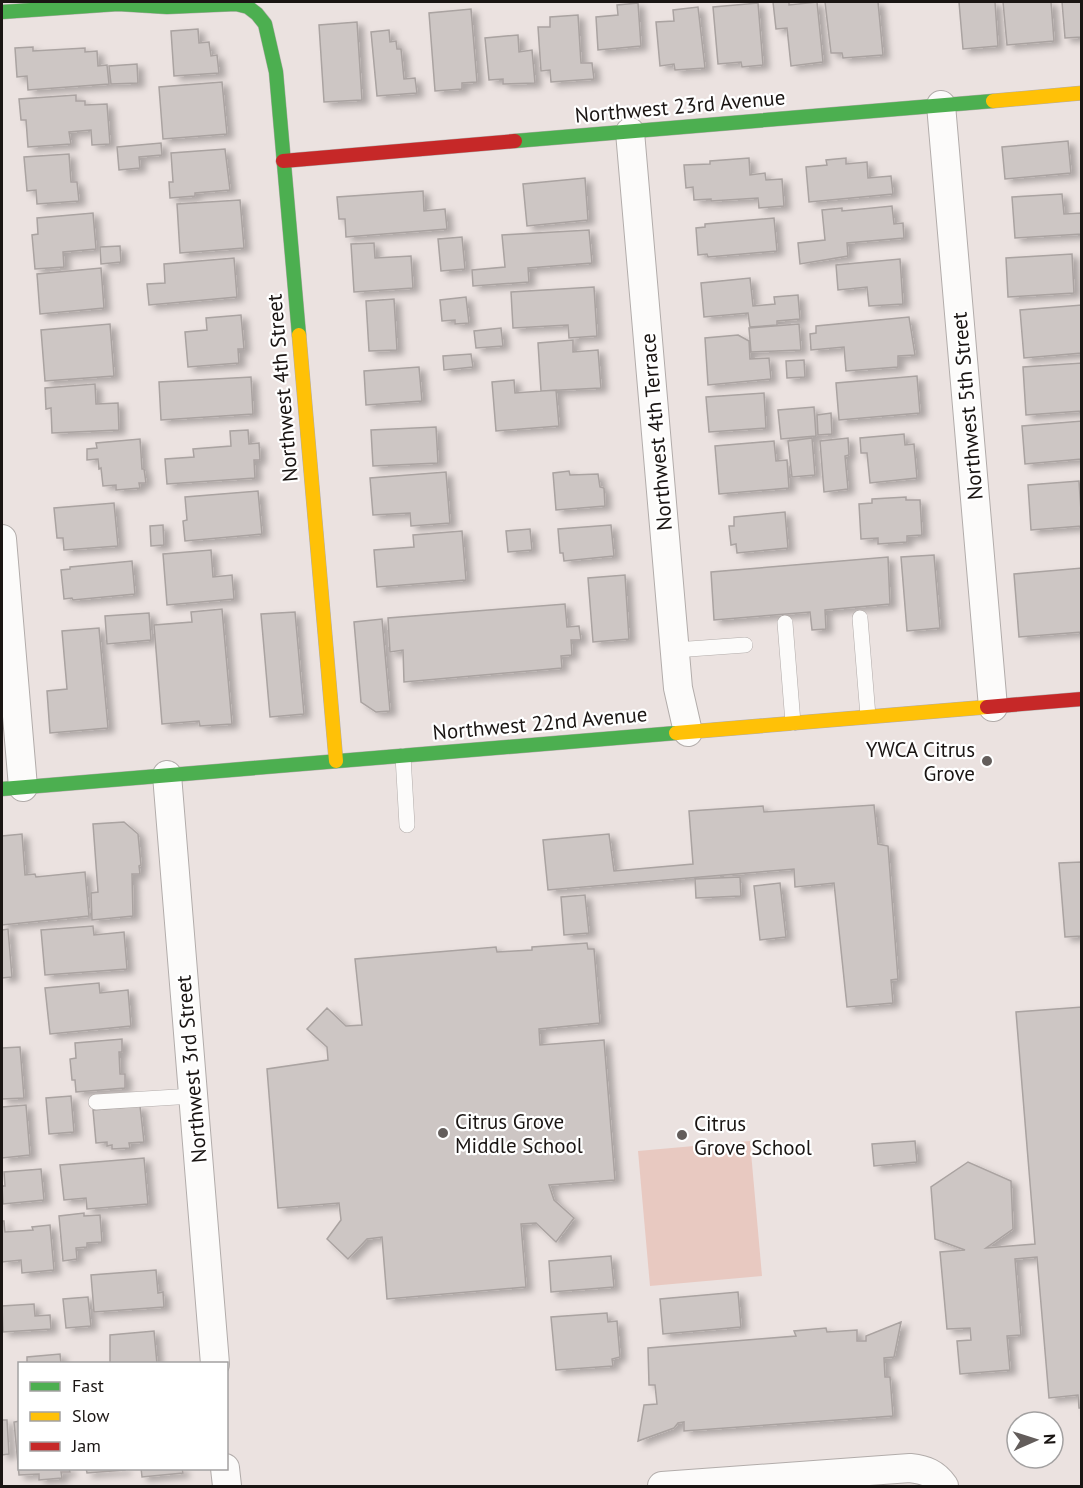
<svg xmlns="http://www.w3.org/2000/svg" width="1083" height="1488" viewBox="0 0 1083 1488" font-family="'PT Sans',sans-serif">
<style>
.green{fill:#e8c9c1}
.building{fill:#cdc6c4;stroke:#aaa3a1;stroke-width:1.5;filter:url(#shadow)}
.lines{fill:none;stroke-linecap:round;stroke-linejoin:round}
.lane-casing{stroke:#b2acaa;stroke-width:16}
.street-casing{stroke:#b2acaa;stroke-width:30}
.fast-casing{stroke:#b2acaa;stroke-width:15}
.slow-casing{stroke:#b2acaa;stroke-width:15}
.jam-casing{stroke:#b2acaa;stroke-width:15}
.lane{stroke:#fcfbfa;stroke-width:15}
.street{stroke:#fcfbfa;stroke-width:28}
.fast{stroke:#4caf50;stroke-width:14}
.slow{stroke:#ffc107;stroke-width:14}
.jam{stroke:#c62828;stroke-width:14}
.poi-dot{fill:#635d5b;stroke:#fff;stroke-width:2}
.labels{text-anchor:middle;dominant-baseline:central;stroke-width:4.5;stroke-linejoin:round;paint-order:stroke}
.street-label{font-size:21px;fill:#1a1513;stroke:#fff}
.poi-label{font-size:21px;fill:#1a1513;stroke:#fff;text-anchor:start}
</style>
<defs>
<filter id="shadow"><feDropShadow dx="6" dy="4" stdDeviation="3" flood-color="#0004"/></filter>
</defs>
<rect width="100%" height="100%" fill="#ebe2e0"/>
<!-- green -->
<path class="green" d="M750 1141 762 1276 650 1286 638 1151Z"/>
<!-- building -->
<path class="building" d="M773 2H789V5L817 2 823 62 791 66 787 28 776 29Z
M825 2H878L883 55 843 58 842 53H831Z
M959 2H995L998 46 963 49Z
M1003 2H1051L1054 41 1007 45Z
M1062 2H1082V37L1065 38Z
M638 3 641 46 598 50 596 17 618 15 617 5Z
M758 3 763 65 742 67 741 62 718 64 713 7Z
M698 7 705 68 675 70 674 64 660 66 656 22 674 21 673 10Z
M471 9 477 82 462 83V89L435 91 429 13Z
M578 15 581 63H592L594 79 551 82 550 70 541 71 538 27H550V17Z
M357 22 362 100 324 102 319 25Z
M198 29 199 43 209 42 211 56 217 55 219 73 174 76 171 31Z
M389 30 390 42 396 41 397 49H401L404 79 415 78 417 93 377 96 371 32Z
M518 35 519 52 532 50 535 83 503 84V79L489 80 485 38Z
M33 47V51L85 48V52L97 51 98 66 107 65 109 84 28 90 27 76 17 77 15 48Z
M137 64 138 83 111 84 109 66Z
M222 82 227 134 163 139 159 87Z
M76 95V101H85V105L107 104 110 144 92 145 91 130 69 132 71 144 28 147 26 120H21L19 99Z
M1068 141 1071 173 1005 179 1002 147Z
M161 143 162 155 139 157 140 168 119 170 117 147Z
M225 149 230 190 195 193V196L170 198 169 182H173L171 153Z
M69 154 71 182H77L79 201 37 204 36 190 27 191 24 157Z
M749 158 750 175 765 173 766 180 782 179 784 206 759 208 758 198 711 201V199L694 200 693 187 686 188 684 165 710 164V161Z
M846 158V164L867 162 868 178 891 176 893 194 809 202 806 167 827 165 826 160Z
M585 178 588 220 527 226 523 184Z
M423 191 424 211 445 209 447 229 346 237 345 219H339L337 197Z
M1062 194 1064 214 1082 213V234L1015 238 1012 197Z
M240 200 244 248 180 253 177 204Z
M892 206 894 224 903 223 904 238 847 243 848 256 800 264 798 243 825 240 822 210 842 208V211Z
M93 213 96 249 63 252 64 267 35 269 32 235 38 234 37 218Z
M774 218 777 251 708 257 707 254 698 255 696 228 705 227V224Z
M589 230 592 263 528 268 529 282 473 286 472 270 505 267 502 235Z
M462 237 465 269 441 271 438 239Z
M374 243 375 258 411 256 413 288 354 292 351 244Z
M120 246 121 262 101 264 100 247Z
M1072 254 1074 293 1008 297 1006 258Z
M234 258 237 297 149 305 147 284 165 283 164 264Z
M900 259 903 304 869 306 867 287 838 290 836 265Z
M101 268 104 308 40 314 37 274Z
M750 278 753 306 775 304 774 297 798 295 800 319 777 321V325L750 327 748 313 704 317 701 283Z
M594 287 597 336 569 338 568 325 513 328 511 292Z
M466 297 469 323 455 324V320L442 321 440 300Z
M394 299 397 350 369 351 366 301Z
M1082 305V353L1024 358 1020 310Z
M241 315 244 349H238L239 363 188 367 185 332 207 330 206 318Z
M909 317 915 355 898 356V367L846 371 844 347 811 350 810 334 816 333V326Z
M110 324 114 376 45 381 41 330Z
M799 324 801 350 751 352 749 328Z
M501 328 503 346 476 348 474 331Z
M738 335 749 341 750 359 769 358 771 379 708 385 705 338Z
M573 340V352L598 350 601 388 541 391 538 343Z
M471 354 473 367 444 370 443 356Z
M804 360 805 377 787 378 786 361Z
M1082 363V411L1026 415 1023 367Z
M419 367 422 401 366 405 364 371Z
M917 376 920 413 839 420 836 383Z
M251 377 253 414 161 420 159 382Z
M514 380 515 393 556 390 559 426 496 431 492 382Z
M95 384 96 404 118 403 119 430 52 433 51 408 46 409 45 388Z
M764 393 766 428 709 432 706 397Z
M814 407 816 436 781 439 778 410Z
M831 413 832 434 818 435 817 415Z
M1082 421V459L1025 464 1022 426Z
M436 427 438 463 373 466 371 430Z
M248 430 249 444 259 443 260 460H254L255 478 167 484 165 459 194 457 193 449 231 446 230 431Z
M904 434 905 445 914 444 917 478 870 483 867 453H861L860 438Z
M812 438 815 475 792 477 788 441Z
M848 438 849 455 845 456 848 489 824 492 820 441Z
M140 439 142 469H144L146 483H139L140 488 116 490V485L103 486 101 468 99 469 98 459 87 460V449L97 448 96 443Z
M774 441 776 461 787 460 789 488 719 494 715 446Z
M569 471 570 475 598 474 600 487 604 488 605 506 556 510 553 473Z
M446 472 450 523 411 526 410 513 373 515 370 478Z
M1079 481 1082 526 1031 530 1028 485Z
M258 491 262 534 185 541 183 521 187 520 185 497Z
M906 497V500H920L922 535 907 536V542L878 544V538L861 539 859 504 872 503V499Z
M114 503 118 546 64 550 63 538H57L54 508Z
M785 512 788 548 737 553 736 544 731 545 729 526H734V517Z
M163 525 164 545 151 546 150 526Z
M611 525 614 556 564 561 563 553H560L558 529Z
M530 529 532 550 508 552 506 531Z
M462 531 466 580 377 587 374 550 414 547 413 535Z
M211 550 213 577 232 575 234 599 167 605 163 554Z
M934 555 940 628 907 631 901 557Z
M888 557 890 604 825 610 826 629 812 630 810 612 714 620 711 572Z
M132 561 135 594 73 600 72 598 64 599 61 570 70 569V567Z
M1082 568V632L1019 637 1014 574Z
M625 575 629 639 593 642 588 578Z
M565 604 567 627 579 626 581 640H571L572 655 561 656 562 668 404 682 403 650 390 652 388 618Z
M222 609 232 724 200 726 199 721 162 724 154 625 192 622 191 612Z
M295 612 304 714 270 717 261 614Z
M149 613 151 640 107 644 105 616Z
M382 619 390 711 376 712 361 702 354 622Z
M99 628 108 728 50 733 47 691 67 689 62 631Z
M874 805 878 844 888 846 898 979 891 980 893 1003 847 1007 834 883 795 887 794 869 548 890 543 840 609 834 614 871 693 864 689 811 763 806 764 812Z
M124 822 138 834 141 865 139 866 140 874H132L133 916 92 920 91 893 98 892 93 824Z
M22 834 25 875 35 874 36 877 85 872 89 916 2 925V836Z
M1082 862V936L1065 937 1059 863Z
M740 877 741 896 696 898 695 879Z
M780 883 786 937 760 940 754 886Z
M585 895 589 933 564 935 561 897Z
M93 926 94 935 124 932 127 969 45 975 41 930Z
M8 929 12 977 2 978V930Z
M587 943 588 949H594L600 1023 539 1029 540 1045 604 1040 615 1180 549 1185 554 1200 574 1218 556 1242 536 1223 521 1224 526 1287 387 1299 382 1237 367 1239 348 1259 327 1239 341 1220 339 1203 278 1208 267 1069 328 1060 327 1047 307 1029 327 1008 346 1026 362 1025 355 959 496 947 497 952 532 950V947Z
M99 983 100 993 128 990 131 1026 50 1034 45 988Z
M1082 1007V1408H1079L1078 1395 1049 1398 1037 1257 1015 1259 1021 1335 1007 1336 1010 1370 960 1374 957 1341 971 1340 970 1328 947 1329 940 1252 965 1250 935 1239 931 1187 968 1162 1011 1181 1013 1229 986 1248 1035 1244 1016 1012Z
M122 1039V1052H119L120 1074H125V1088L76 1092 75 1080H72L70 1059 76 1058 75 1043Z
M20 1047 24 1098 2 1099V1048Z
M71 1096 74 1132 49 1134 46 1098Z
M26 1105 30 1155 2 1158V1107Z
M140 1106 144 1142 129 1143 130 1148 112 1149V1145L107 1146V1142L96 1143 93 1110Z
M915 1141 917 1162 874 1166 872 1144Z
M144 1158 148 1204 87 1209 86 1198 64 1200 60 1165Z
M41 1169 44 1200 3 1204 2 1186H5L4 1172Z
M84 1213V1216L100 1215 102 1242 87 1243V1247L76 1248 77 1259 63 1261 59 1216Z
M2 1221H4L5 1232 33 1230 32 1227 50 1225 54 1270 22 1273 21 1260 2 1262Z
M611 1256 614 1287 551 1292 549 1261Z
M156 1270 158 1293 163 1292 164 1307 94 1312 91 1275Z
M738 1292 741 1327 663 1334 660 1299Z
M88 1297 91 1326 66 1328 63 1299Z
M34 1304 35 1316 50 1315 51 1329 3 1332 2 1306Z
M607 1313 608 1322 617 1321 620 1357 612 1359 613 1366 556 1370 551 1317Z
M901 1322 894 1357 884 1358 885 1377H890L893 1416 684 1431V1422L678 1423 674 1428 638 1441 644 1405 657 1404 655 1385H649L648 1348 796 1336 794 1331 826 1328 827 1332 857 1330V1341H866V1336Z
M154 1331 157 1364H110V1335Z
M60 1354 61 1364H27V1357Z
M2 1420H7L9 1454 2 1455Z
M20 1421V1468H69L70 1472H61L62 1478 39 1480V1474L19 1475 14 1422Z
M86 1468H125V1470L87 1473Z
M141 1468H182L183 1473 142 1477Z"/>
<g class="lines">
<!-- lane casing -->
<g class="lane-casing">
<path id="lane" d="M860 618 868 716
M785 623 793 723
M675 650 745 645
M403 756 407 825
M96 1102 193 1096"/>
</g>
<!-- street casing -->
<g class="street-casing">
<path id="street" d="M941 105 993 707
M630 132 678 688 688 732
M2 539 23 787
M167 775 215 1364
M225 1468 227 1486
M662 1486 910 1468C926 1470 935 1473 944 1486"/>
</g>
<!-- fast casing -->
<g class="fast-casing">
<path id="fast" d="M2 12 118 4 167 7 236 4 248 7 257 14 265 24 276 72 299 335
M515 141 993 101
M2 789 676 733"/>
</g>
<!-- slow casing -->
<g class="slow-casing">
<path id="slow" d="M993 101 1082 93
M299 335 336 761
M676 733 987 707"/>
</g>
<!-- jam casing -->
<g class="jam-casing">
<path id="jam" d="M283 161 515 141
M987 707 1082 699"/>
</g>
<!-- lane -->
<use href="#lane" class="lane"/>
<!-- street -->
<use href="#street" class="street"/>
<!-- fast -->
<use href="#fast" class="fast"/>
<!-- slow -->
<use href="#slow" class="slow"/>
<!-- jam -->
<use href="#jam" class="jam"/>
</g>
<!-- markers -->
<g class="poi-dot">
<circle cx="987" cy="761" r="6"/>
<circle cx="443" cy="1133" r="6"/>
<circle cx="682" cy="1135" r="6"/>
</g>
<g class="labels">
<!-- street labels -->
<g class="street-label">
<text transform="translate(680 106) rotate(-5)">Northwest 23rd Avenue</text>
<text transform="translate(282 388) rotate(-95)">Northwest 4th Street</text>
<text transform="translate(967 406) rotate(-95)">Northwest 5th Street</text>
<text transform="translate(656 432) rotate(-95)">Northwest 4th Terrace</text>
<text transform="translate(540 723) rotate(-5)">Northwest 22nd Avenue</text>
<text transform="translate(191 1069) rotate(-95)">Northwest 3rd Street</text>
</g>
<!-- poi labels -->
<g class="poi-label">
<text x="975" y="749" text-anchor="end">YWCA Citrus<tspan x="975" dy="24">Grove</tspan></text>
<text x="455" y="1121">Citrus Grove<tspan x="455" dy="24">Middle School</tspan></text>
<text x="694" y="1123">Citrus<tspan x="694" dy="24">Grove School</tspan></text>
</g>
</g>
<!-- border -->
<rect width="1083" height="1488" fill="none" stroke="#1a1513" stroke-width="6"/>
<!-- legend -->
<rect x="18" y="1362" width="210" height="108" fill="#ffffff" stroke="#a3a1a1" stroke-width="1.5"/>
<rect x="30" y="1382" width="30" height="9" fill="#4caf50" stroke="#a3a1a1" stroke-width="1.5"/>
<text x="72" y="1392" font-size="18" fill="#1a1513">Fast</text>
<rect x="30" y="1412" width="30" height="9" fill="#ffc107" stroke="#a3a1a1" stroke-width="1.5"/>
<text x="72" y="1422" font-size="18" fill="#1a1513">Slow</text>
<rect x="30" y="1442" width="30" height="9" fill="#c62828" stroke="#a3a1a1" stroke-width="1.5"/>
<text x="72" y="1452" font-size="18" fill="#1a1513">Jam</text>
<!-- north arrow -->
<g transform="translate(1035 1440) rotate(87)"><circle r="28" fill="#ffffff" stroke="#a3a1a1" stroke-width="1.5"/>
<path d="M0-4.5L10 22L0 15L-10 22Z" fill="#635d5b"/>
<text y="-9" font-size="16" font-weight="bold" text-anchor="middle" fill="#1a1513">N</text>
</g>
</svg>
